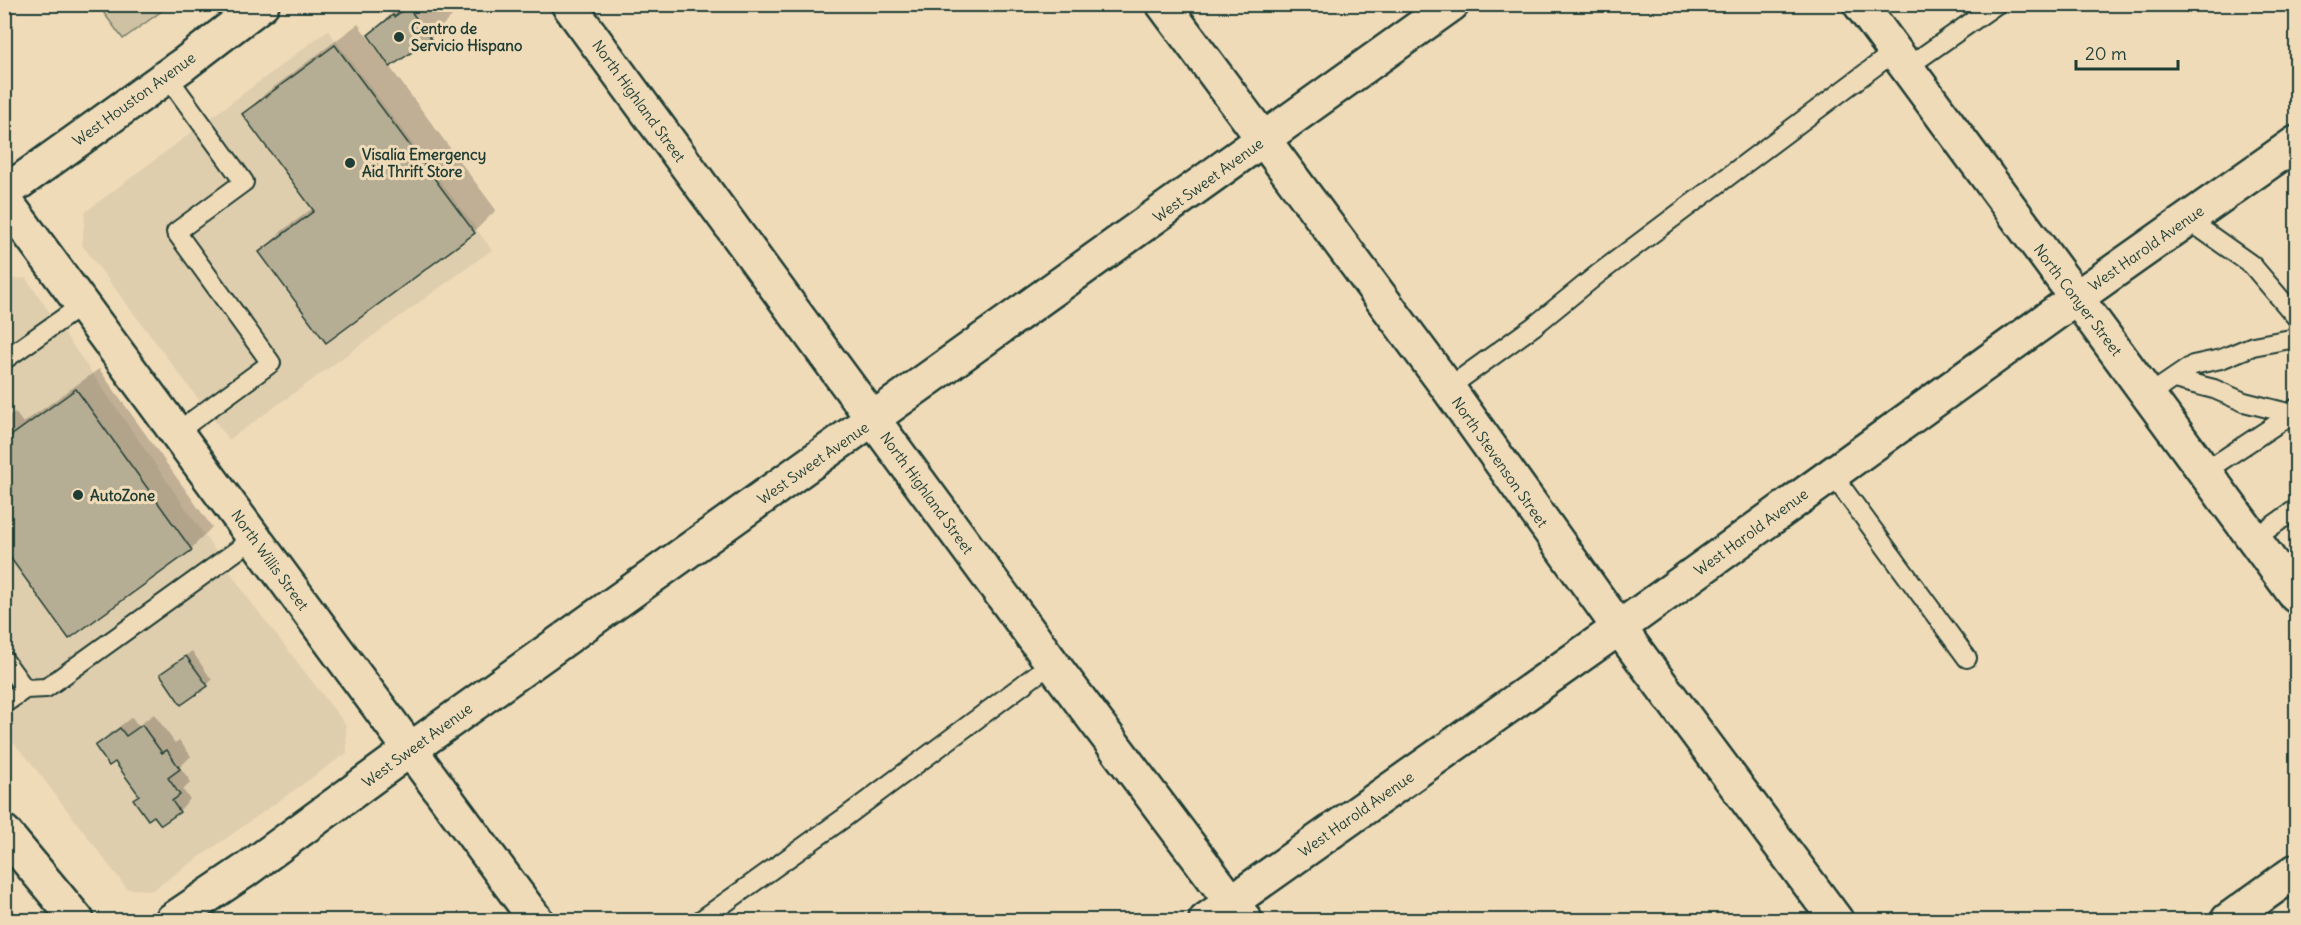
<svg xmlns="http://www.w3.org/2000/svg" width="2301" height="925" viewBox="0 0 2301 925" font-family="Delius,sans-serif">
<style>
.built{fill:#dfceae}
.green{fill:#cec2a3;stroke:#76806c;stroke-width:1.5}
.shadow{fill:#0003}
.building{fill:#b6ae94;stroke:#1f3d34;stroke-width:1.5}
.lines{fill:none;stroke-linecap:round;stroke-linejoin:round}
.service-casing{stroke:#1f3d34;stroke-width:22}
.minor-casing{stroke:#1f3d34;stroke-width:38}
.secondary-casing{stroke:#1f3d34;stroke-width:38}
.primary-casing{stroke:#1f3d34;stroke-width:38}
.service{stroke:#f0dbb9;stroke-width:18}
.minor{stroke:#f0dbb9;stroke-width:33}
.secondary{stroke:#f0dbb9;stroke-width:33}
.primary{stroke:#f0dbb9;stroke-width:33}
.poi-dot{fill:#1f3d34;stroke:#f0dbb9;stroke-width:2}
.labels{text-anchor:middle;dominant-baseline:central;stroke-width:6;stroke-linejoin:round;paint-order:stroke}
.poi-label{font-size:15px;font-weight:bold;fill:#1f3d34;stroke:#f0dbb9;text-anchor:start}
.street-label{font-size:15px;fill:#1f3d34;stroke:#f0dbb9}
</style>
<rect width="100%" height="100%" fill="#f0dbb9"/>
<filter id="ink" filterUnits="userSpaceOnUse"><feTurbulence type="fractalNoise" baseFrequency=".0167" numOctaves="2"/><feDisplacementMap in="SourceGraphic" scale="12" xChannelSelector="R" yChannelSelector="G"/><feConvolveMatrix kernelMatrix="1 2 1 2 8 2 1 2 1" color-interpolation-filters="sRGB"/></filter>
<g filter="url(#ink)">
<!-- built -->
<path class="built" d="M328 30 492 250 229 440 82 245 85 212Z
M26 278 251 602 346 725 347 753 153 890 127 889 28 759 5 734 4 279Z"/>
<!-- green -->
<path class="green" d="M98 5H170L123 39Z"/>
<!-- shadow -->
<path class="shadow" d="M401 4H454L458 10 430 38 389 66 496 210 474 232 261 252 283 230 313 208 244 114 266 93 358 24 380 54 382 53 370 35Z
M99 369 212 527 191 549 4 546V419L15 412 23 423Z
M192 651 212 680 207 685 167 669Z
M154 714 175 743 179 740 191 756 180 767 191 782 183 790 190 799 179 811 135 799 140 794 115 760 97 746 108 735 132 717 138 726Z"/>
<!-- building -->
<path class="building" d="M408 7 431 39 390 67 368 35 393 15 394 17Z
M335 45 475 233 326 343 259 252 314 211 242 114Z
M76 389 192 550 69 639 4 549V441Z
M186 656 208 686 181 705 160 674Z
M142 725 162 753 167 750 180 769 168 778 180 795 172 801 180 812 161 825 154 816 148 820 133 799 139 795 115 762 109 766 95 746 120 728 126 736Z"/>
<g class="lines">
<!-- service casing -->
<g class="service-casing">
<path id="service" d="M1906 68 1997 4
M167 76 244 182 176 232 271 363 177 432
M2187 219 2252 265 2296 317
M4 360 82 305
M2174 379 2214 389 2244 402 2292 414
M1448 388 1534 326 1598 274 1894 52
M2149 395 2193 365 2221 359 2253 346 2296 338
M2204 472 2292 414 2296 408
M1832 474 1967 658
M2254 539 2296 509
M4 660 25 689
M4 704 25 689 46 688 253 539
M701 920 844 818 1052 663"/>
</g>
<!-- minor casing -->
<g class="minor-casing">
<path id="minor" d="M568 4 1052 663 1245 920
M1163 4 1448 388 1619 628 1836 920
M1860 4 2296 596
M4 199 536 920
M172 920 246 870 411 749 1452 4
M1206 920 1619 628 2076 298 2296 143
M2228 920 2296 871"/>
</g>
<!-- secondary casing -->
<g class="secondary-casing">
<path id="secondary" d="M4 193 184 64 262 4"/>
</g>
<!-- primary casing -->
<g class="primary-casing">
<path id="primary" d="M4 832 77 920"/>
</g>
<!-- service -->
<use href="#service" class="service"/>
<!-- minor -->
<use href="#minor" class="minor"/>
<!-- secondary -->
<use href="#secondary" class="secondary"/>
<!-- primary -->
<use href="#primary" class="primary"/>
</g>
</g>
<!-- markers -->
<g class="poi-dot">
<circle cx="399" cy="37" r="6"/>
<circle cx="350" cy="163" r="6"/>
<circle cx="78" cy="495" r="6"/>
</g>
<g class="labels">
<!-- poi labels -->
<g class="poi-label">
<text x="411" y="28">Centro de<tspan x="411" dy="17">Servicio Hispano</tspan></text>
<text x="362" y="154">Visalia Emergency<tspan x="362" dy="17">Aid Thrift Store</tspan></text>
<text x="90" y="495">AutoZone</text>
</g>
<!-- street labels -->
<g class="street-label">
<text transform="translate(134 99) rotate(-36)">West Houston Avenue</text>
<text transform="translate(639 101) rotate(54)">North Highland Street</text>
<text transform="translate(1208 180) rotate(-36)">West Sweet Avenue</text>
<text transform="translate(2146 248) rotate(-35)">West Harold Avenue</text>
<text transform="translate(2078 300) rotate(53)">North Conyer Street</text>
<text transform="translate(1500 462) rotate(55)">North Stevenson Street</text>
<text transform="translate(813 463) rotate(-35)">West Sweet Avenue</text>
<text transform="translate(927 493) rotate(54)">North Highland Street</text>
<text transform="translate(1751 532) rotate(-36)">West Harold Avenue</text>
<text transform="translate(270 560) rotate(54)">North Willis Street</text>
<text transform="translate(417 745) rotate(-36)">West Sweet Avenue</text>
<text transform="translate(1356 814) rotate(-35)">West Harold Avenue</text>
</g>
</g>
<!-- margin -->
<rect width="2301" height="925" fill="none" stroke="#f0dbb9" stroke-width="24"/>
<rect x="12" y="12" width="2277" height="901" fill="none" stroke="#1f3d34" stroke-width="2" filter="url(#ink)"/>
<!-- scale -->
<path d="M2076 60v9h102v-9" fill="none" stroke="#1f3d34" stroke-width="3"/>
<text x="2085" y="60" font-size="18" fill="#1f3d34" stroke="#f0dbb9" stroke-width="4.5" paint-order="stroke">20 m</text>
</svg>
